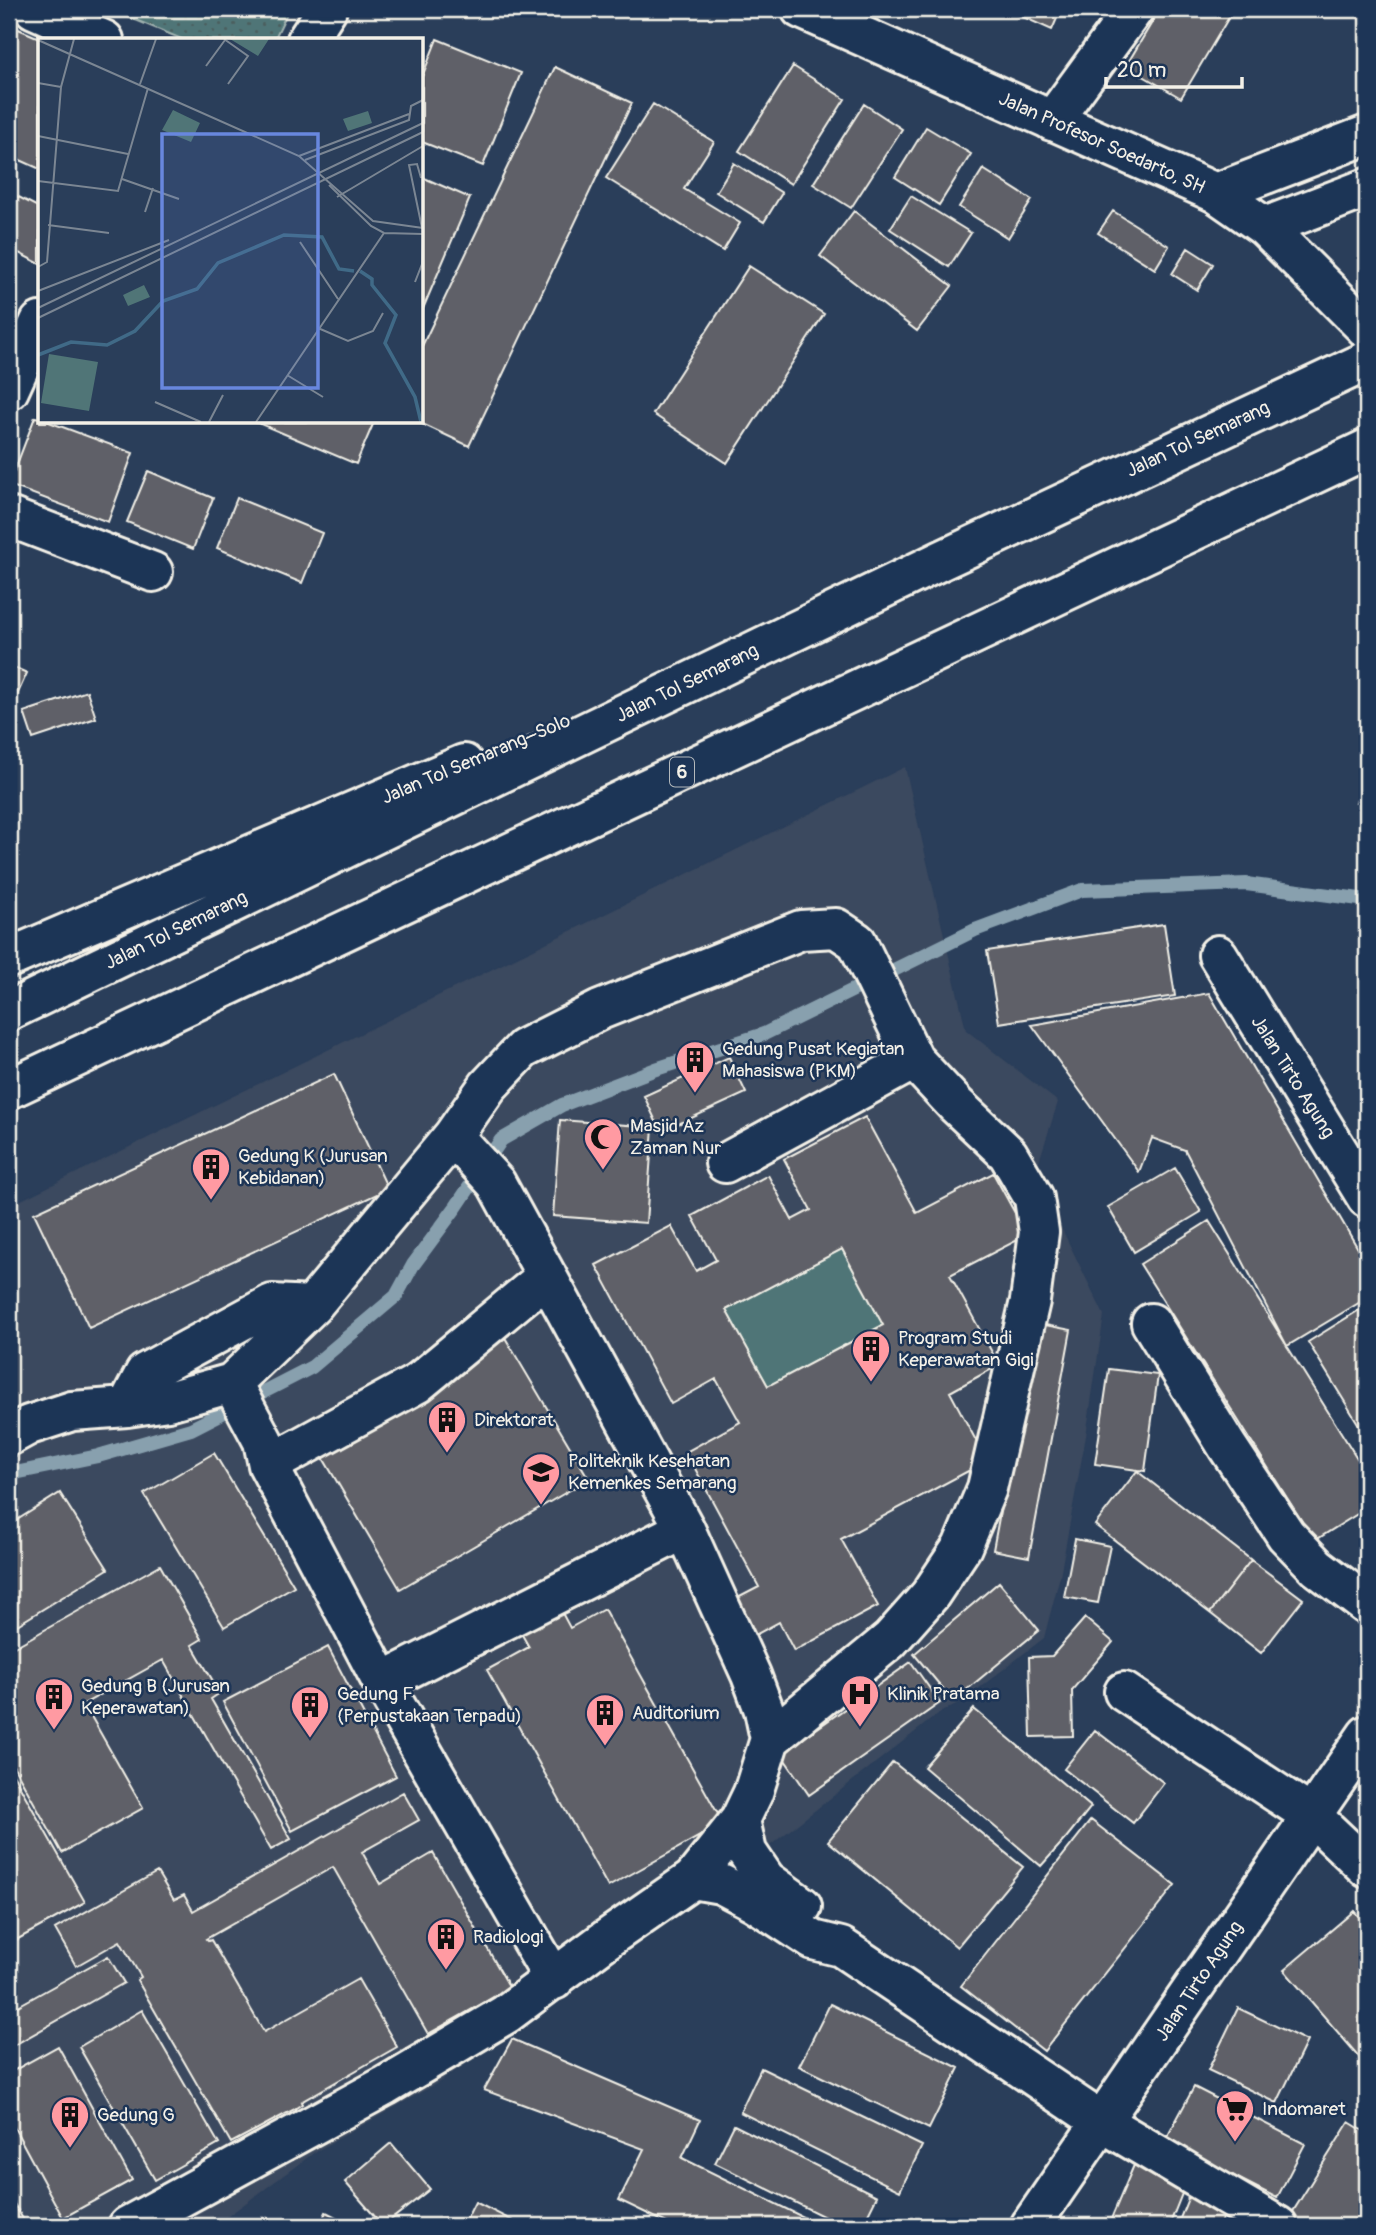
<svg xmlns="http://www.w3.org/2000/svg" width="1376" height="2235" viewBox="0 0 1376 2235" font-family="Pangolin,sans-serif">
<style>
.built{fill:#3a485e}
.grass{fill:#507577;stroke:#a2b3b0;stroke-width:2}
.park{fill:url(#park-dots);stroke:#a2b3b0;stroke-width:2}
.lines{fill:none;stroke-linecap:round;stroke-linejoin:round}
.stream{stroke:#88a0ae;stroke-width:14}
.building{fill:#5e6168;stroke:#f4f1e8;stroke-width:2;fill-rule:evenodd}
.minor-casing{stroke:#f4f1e8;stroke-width:44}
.major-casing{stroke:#f4f1e8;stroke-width:44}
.highway-casing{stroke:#f4f1e8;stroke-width:44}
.minor{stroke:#1d3557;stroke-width:38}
.major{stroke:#1d3557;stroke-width:38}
.highway{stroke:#1d3557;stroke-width:38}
.labels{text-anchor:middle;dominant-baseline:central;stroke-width:5;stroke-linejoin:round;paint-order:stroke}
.shield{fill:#1d3557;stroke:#b4b9bc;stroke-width:2}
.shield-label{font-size:18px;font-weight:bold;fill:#f4f1e8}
.street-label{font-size:19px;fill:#f4f1e8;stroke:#1d3557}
.poi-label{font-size:19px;fill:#f4f1e8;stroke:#1d3557;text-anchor:start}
.inset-river{fill:none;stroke:#406a87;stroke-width:3.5}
.inset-road{fill:none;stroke:#7b8693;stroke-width:2}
.view{fill:#6887de;fill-opacity:0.15;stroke:#6887de;stroke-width:3.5}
.inset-edge{fill:none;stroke:#f4f1e8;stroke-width:3.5}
</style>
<defs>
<pattern id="park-dots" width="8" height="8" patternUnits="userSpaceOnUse" patternTransform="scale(1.75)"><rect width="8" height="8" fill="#507577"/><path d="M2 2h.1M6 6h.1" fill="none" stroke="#4c5e5e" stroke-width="1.8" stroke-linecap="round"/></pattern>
</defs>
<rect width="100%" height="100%" fill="#2a3e5a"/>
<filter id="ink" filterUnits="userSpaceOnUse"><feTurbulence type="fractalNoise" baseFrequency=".0143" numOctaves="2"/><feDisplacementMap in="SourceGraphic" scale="14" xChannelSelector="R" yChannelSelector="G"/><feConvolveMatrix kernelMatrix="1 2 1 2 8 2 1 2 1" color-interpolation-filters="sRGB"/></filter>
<g filter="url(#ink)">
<!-- built -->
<path class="built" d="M905 767 966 1030 1058 1102 1035 1174 1104 1315 1086 1436 1060 1576 1044 1638 965 1699 938 1714 721 1884 438 2083 315 2152 216 2225 218 2226H9V1206Z"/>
<!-- grass -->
<path class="grass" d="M842 1249 883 1325 768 1386 726 1310Z"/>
<!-- park -->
<path class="park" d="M109 9H289L274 40H184Z"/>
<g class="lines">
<!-- stream -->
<path class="stream" d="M9 1478 15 1473 98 1456 191 1429 312 1367 396 1296 413 1265 456 1207 501 1140 562 1105 656 1069 764 1034 975 930 1082 890 1246 884 1367 900"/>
</g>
<!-- building -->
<path class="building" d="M1015 9H1061L1052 30 1014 13Z
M1160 9H1226L1232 12 1181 98 1126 66Z
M9 25 44 40H40V169L9 155Z
M437 39 521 73 483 166 422 142V77Z
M793 66 845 99 791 184 739 151Z
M555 67 632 103 469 446 418 422H422V346Z
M653 104 714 142 684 189 740 223 723 251 606 178Z
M864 104 902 129 851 208 813 184Z
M926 127 971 154 939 205 895 177Z
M734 163 782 193 764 222 716 192Z
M983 169 1032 200 1008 238 959 207Z
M422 177 470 198 422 311Z
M9 192 40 208V264L9 248Z
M911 196 971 233 949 267 890 229Z
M854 211 952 286 917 331 820 256Z
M1113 211 1169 246 1155 269 1098 233Z
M1188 248 1213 264 1197 290 1172 274Z
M749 266 824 314 727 463 653 414Z
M35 417 40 418V422H49L133 453 108 522 9 485Z
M256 422H374L356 464Z
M148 471 213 498 193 549 127 522Z
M237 498 322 533 302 583 217 548Z
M9 665 27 673 9 713Z
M87 691 96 718 33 739 24 712Z
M1367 779V808L1356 802Z
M1164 924 1175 996 999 1023 987 951Z
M1209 993 1367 1264V1298L1287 1346 1185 1150 1152 1138 1139 1172 1032 1025Z
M729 1057 746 1093 661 1132 644 1096Z
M334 1074 388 1189 89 1328 34 1213Z
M865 1117 917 1213 993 1173 1027 1235 950 1275 999 1365 950 1392 987 1461 841 1539 878 1606 794 1651 779 1622 724 1652 703 1616 759 1587 686 1452 740 1422 716 1379 671 1404 596 1265 671 1226 696 1271 716 1260 692 1216 768 1175 792 1220 811 1210 784 1159ZM842 1249 883 1325 768 1386 726 1310Z
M560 1120 653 1127 646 1223 553 1216Z
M1175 1168 1201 1212 1134 1252 1108 1207Z
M1209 1221 1367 1474V1508L1314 1541 1140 1264Z
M1361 1309 1367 1319V1438L1308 1342Z
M494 1319 589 1479 400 1589 306 1429Z
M1035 1323 1071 1330 1029 1557 993 1550Z
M1109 1369 1158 1375 1145 1471 1095 1464Z
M214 1453 294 1586 224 1627 144 1494Z
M1137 1471 1251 1560 1210 1613 1095 1525Z
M60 1493 108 1569 9 1630V1525Z
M1075 1539 1110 1546 1098 1603 1064 1597Z
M1251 1560 1303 1599 1261 1653 1210 1613Z
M160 1565 202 1639 192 1645 220 1693 211 1699 291 1839 271 1850 163 1660 84 1704 143 1808 62 1853 9 1758V1650Z
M999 1582 1039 1630 953 1701 914 1654Z
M604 1609 723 1823 608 1887 487 1670 529 1647 521 1633 561 1611 570 1628Z
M1085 1618 1113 1642 1072 1690 1073 1736 1031 1737 1029 1657 1052 1656Z
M328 1647 396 1776 292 1831 223 1702Z
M911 1662 940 1703 809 1795 781 1754Z
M974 1709 1091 1807 1066 1838 1041 1866 924 1767Z
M1095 1730 1164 1783 1133 1823 1064 1769Z
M893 1762 1023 1867 957 1947 828 1841Z
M9 1767 85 1902 9 1944Z
M403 1792 419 1820 362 1852 380 1884 433 1853 510 1988 428 2034 333 1867 206 1939 208 1941 211 1940 264 2032 358 1979 397 2047 301 2102 302 2104 293 2110 231 2143 137 1980 141 1977 120 1941 76 1966 55 1929 157 1872 174 1900 184 1895 193 1911Z
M1091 1820 1175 1885 1044 2051 961 1986Z
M1354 1911 1367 1926V2066L1284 1970Z
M108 1956 124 1983 9 2048V2011Z
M830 2004 959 2068 929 2129 799 2066Z
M1238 2008 1307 2041 1277 2103 1208 2070Z
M142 2010 219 2144 155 2180 79 2047Z
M512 2039 700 2120 682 2158 821 2226H673L619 2200 644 2149 484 2090Z
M58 2046 132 2180 63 2218 9 2118V2073Z
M761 2068 922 2146 900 2191 740 2112Z
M1194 2087 1305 2144 1277 2198 1165 2141Z
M1349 2122 1367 2133V2211L1357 2226H1295L1287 2221Z
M734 2125 877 2196 862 2226H843L715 2163Z
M391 2143 430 2189 383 2226 345 2182Z
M1134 2165 1185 2186 1169 2226H1108Z
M9 2195 27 2226H9Z
M1189 2196 1225 2211 1219 2226H1177Z
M475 2202 523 2226H463Z
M326 2212 354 2226H319Z"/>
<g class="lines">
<!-- minor casing -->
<g class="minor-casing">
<path id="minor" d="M34 9 104 40
M307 40 327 9
M1052 121 1134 9
M1216 193 1367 135
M1265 227 1367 188
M9 390 40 322
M9 517 153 572
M1218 955 1367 1198
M725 1163 914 1060
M1151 1323 1227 1446 1286 1535 1317 1567 1367 1605
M232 1383 263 1441 268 1465 382 1682 554 1980
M127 1407 145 1373 272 1304 312 1306
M9 1436 29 1425 72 1411 127 1407 168 1401 232 1383 312 1306 453 1136 488 1086 523 1049 600 1010 801 930 836 928 857 942 914 1060 956 1105 1008 1154 1034 1198 1039 1232 1030 1301 987 1488 962 1547 930 1595 890 1640 770 1739
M268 1465 418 1383 547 1276
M382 1682 685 1529
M1124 1692 1312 1816 1367 1868
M740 1820 747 1852 766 1880 802 1906
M693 1879 721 1884 755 1902 813 1940 841 1947 1102 2122 1278 2226
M128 2226 385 2086 506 2014 608 1938 693 1879 740 1820 753 1793 770 1739 764 1710 751 1675 685 1529 496 1183 453 1136"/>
</g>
<!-- major casing -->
<g class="major-casing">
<path id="major" d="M801 9 1216 193 1265 227 1367 329
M1030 2226 1367 1735"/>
</g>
<!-- highway casing -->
<g class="highway-casing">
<path id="highway" d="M9 958 464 764
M9 1011 942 560 1367 361
M9 1089 1367 449"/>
</g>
<!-- minor -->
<use href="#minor" class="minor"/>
<!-- major -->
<use href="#major" class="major"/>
<!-- highway -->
<use href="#highway" class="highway"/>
</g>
</g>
<!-- icons -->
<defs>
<g id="building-pin" transform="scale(2.0125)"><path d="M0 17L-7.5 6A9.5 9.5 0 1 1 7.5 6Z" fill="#ff9aa2" stroke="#1d3557"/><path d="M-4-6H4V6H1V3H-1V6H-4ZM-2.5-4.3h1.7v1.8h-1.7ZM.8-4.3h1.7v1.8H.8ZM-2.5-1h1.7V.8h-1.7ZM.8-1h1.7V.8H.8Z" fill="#111"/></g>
<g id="mosque-pin" transform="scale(2.0125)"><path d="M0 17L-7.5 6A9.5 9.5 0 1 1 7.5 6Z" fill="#ff9aa2" stroke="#1d3557"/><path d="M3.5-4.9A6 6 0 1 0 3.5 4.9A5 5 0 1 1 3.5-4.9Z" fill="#111"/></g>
<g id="university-pin" transform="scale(2.0125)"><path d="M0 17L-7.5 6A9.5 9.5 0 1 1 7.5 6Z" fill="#ff9aa2" stroke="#1d3557"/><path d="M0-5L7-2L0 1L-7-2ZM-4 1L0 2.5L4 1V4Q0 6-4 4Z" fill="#111"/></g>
<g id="hospital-pin" transform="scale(2.0125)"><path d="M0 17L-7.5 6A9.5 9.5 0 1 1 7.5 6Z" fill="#ff9aa2" stroke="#1d3557"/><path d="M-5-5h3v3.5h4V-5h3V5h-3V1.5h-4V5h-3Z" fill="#111"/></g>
<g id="supermarket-pin" transform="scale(2.0125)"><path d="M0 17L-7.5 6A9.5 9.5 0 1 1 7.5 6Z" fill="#ff9aa2" stroke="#1d3557"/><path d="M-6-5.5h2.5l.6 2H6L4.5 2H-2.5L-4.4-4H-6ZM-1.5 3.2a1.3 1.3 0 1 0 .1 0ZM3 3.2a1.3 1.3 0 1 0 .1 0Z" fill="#111"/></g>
</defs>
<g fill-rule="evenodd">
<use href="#building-pin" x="695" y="1060"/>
<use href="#mosque-pin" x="603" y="1137"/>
<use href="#building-pin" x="211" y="1167"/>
<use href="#building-pin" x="871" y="1349"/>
<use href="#building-pin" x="447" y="1420"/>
<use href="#university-pin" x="541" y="1472"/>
<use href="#hospital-pin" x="860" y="1694"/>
<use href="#building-pin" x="54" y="1697"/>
<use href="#building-pin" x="310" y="1705"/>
<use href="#building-pin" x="605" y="1713"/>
<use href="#building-pin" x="446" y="1937"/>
<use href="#supermarket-pin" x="1235" y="2109"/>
<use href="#building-pin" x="70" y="2115"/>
</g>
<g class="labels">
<!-- shield labels -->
<rect class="shield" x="670" y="757.5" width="24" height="29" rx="5"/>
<g class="shield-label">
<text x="682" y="772">6</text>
</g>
<!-- street labels -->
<g class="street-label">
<text transform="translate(1102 143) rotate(24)">Jalan Profesor Soedarto, SH</text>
<text transform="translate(1198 439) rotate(-25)">Jalan Tol Semarang</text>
<text transform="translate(687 683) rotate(-26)">Jalan Tol Semarang</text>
<text transform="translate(476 759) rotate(-23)">Jalan Tol Semarang–Solo</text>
<text transform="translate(176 930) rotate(-26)">Jalan Tol Semarang</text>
<text transform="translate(1293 1077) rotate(58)">Jalan Tirto Agung</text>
<text transform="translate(1199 1981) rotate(-56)">Jalan Tirto Agung</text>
</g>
<!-- poi labels -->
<g class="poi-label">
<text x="722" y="1049">Gedung Pusat Kegiatan<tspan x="722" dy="22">Mahasiswa (PKM)</tspan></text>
<text x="630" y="1126">Masjid Az<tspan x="630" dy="22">Zaman Nur</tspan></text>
<text x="238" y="1156">Gedung K (Jurusan<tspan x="238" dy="22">Kebidanan)</tspan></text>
<text x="898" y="1338">Program Studi<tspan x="898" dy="22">Keperawatan Gigi</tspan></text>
<text x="474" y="1420">Direktorat</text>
<text x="568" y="1461">Politeknik Kesehatan<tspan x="568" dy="22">Kemenkes Semarang</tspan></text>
<text x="81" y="1686">Gedung B (Jurusan<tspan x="81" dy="22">Keperawatan)</tspan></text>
<text x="337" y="1694">Gedung F<tspan x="337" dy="22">(Perpustakaan Terpadu)</tspan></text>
<text x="887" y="1694">Klinik Pratama</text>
<text x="632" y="1713">Auditorium</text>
<text x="473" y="1937">Radiologi</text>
<text x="1262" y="2109">Indomaret</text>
<text x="97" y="2115">Gedung G</text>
</g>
</g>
<!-- overview -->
<g transform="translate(38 38)">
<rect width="385" height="385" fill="#2a3e5a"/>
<path d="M192 1H231L220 18ZM330 73 334 85 310 93 305 81ZM106 247 112 259 90 268 85 257ZM11 316 60 324 51 373 3 365Z" fill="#507577"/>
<path d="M135 72 162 85 153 104 124 92Z" fill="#507577"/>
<path class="inset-river" d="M322 233 334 241V247L358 277 347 305 377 359 383 384M0 317 33 304 69 307 97 293 125 263 159 251 180 225 246 197 284 199 301 231 316 233"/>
<path class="inset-road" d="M186 1 210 18 190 46M0 2 261 118 335 183 385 190M168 28 187 2M0 45 23 49M102 46 118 1M0 98 90 116M261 118 371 76M267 122 371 82 373 68 385 62M383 140 379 126 371 127 384 190M84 141 141 161M0 143 80 153 110 50M291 147 333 188 346 195 385 196M299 159 385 108M107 174 115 150M10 187 71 195M262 204 300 261M0 229 9 224 23 49 36 1M377 244 384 226 385 199M0 253 131 202M0 270 385 85M0 280 385 94M280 290 310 303 335 293 345 275M249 337 285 359M117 364 163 384M171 384 185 357M218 384 346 195"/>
<path class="view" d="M124 96H280V350H124Z"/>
<rect width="385" height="385" class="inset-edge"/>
</g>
<!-- margin -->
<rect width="1376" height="2235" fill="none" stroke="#1d3557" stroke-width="35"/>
<rect x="18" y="18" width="1341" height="2200" fill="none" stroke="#f4f1e8" stroke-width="2.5" filter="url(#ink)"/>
<!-- scale -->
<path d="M1106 77v10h136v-10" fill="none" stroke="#f4f1e8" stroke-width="3.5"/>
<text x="1117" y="77" font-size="21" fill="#f4f1e8" stroke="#1d3557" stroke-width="5" paint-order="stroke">20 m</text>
</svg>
